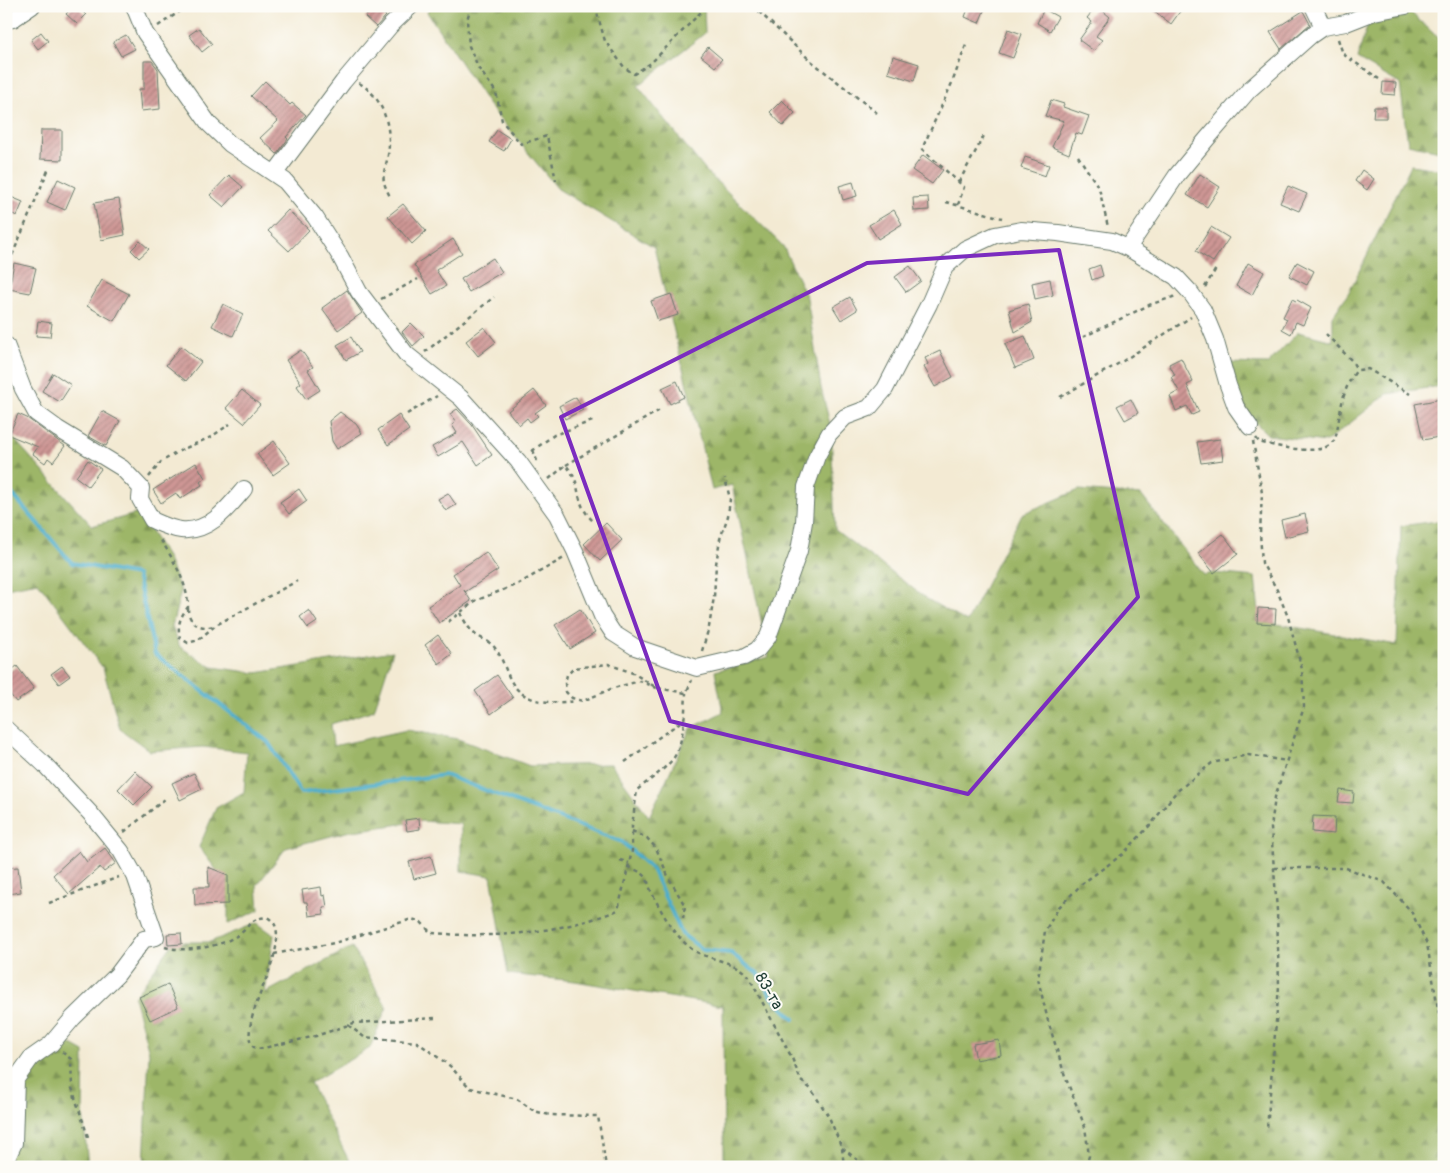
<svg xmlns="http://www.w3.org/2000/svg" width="1450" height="1173" viewBox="0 0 1450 1173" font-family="Pangolin,sans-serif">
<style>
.forest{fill:url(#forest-firs);stroke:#5e7a4e}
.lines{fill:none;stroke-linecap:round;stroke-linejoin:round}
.stream{stroke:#4eaecc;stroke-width:4}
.building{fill:url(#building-hatch)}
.street-casing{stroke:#697a6c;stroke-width:18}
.path{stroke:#697a6c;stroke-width:2.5;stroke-dasharray:4 4;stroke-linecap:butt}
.street{stroke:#fff;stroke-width:16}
.marked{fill:none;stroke:#7b2cbf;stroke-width:4;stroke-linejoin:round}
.labels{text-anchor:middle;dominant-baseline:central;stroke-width:4;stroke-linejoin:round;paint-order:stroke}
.street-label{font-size:16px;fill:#1f3d34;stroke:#fdfcf7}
</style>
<defs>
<pattern id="forest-firs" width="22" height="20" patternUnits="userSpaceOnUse" patternTransform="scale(1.25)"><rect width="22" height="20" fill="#9db667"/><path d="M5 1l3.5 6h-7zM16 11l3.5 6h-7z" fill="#7f9556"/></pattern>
<pattern id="building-hatch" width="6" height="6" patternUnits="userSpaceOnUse" patternTransform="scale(1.25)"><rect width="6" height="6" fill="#cf9795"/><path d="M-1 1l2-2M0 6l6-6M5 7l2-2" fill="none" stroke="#a77c7a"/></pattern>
</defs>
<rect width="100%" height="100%" fill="#fdfcf7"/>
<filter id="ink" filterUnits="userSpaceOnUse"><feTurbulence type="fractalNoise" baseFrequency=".02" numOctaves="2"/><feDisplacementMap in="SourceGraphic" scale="10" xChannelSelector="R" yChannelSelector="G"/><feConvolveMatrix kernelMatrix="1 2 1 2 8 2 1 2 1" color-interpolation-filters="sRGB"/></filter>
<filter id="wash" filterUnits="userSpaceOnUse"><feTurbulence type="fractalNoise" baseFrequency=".0096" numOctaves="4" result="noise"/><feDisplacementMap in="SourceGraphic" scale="20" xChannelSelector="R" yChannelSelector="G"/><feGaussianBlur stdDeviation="1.12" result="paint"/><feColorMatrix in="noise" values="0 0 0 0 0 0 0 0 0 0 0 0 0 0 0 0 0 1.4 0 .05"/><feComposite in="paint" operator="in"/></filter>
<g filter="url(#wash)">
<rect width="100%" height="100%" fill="#f3ead3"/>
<!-- forest -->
<path class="forest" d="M432 6H704L705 33 638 86 705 170 783 246 807 298 821 388 831 428 835 530 927 599 967 622 1022 514 1079 490 1141 495 1204 575 1214 573 1255 577 1260 621 1397 645 1401 526 1444 520V1167H724L723 1006 575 981 508 974 491 876 461 871V824L422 821 346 832 286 848 257 885 259 910 228 924V898L224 880 199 847 216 808 244 792 247 752 203 747 150 751 120 729 103 668 38 582 6 588V430L92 526 139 513 167 557 181 591 172 626 180 647 212 667 256 673 393 651 374 710 331 724 333 746 407 730 458 739 530 766 611 764 649 817 690 729 723 712 715 671 769 657 732 485 712 490 654 247 558 189 488 104 427 12Z
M1373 8 1408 10 1444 43V152L1408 144 1400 84 1357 59Z
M1411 165 1444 170V394L1441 386 1387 394 1326 442 1268 435 1240 407 1225 363 1268 364 1298 332 1333 341V316L1349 292Z
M257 923 274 935 265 993 352 947 387 1007 370 1048 310 1083 352 1167H144L149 1052 134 997 174 942H210Z
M68 1043 84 1052 83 1113 88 1167H8L21 1071Z"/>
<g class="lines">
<!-- stream -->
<path class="stream" d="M6 487 72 563 137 575 155 654 268 742 301 793 445 775 622 842 652 869 682 934 703 950 731 953 759 975 773 998 794 1019"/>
</g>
<g id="blocks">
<!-- building -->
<path class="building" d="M73 6H77L86 15 77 24 66 14Z
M969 6H986L979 23 965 17Z
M1097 6 1110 17 1096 36 1102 40 1094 51 1079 40 1092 22 1087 18Z
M1148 6H1184L1171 24Z
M376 7 386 16 376 27 365 17Z
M1044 9 1058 17 1050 31 1037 23Z
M1303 11 1310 24 1281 49 1270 32Z
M199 28 212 44 202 52 189 35Z
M1008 29 1022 34 1013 58 999 53Z
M41 32 48 41 38 49 31 40Z
M126 35 135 49 121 56 113 42Z
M708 47 722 59 715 67 701 56Z
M893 56 919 64 914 81 888 73Z
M144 61H152L158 69 160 109 141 111 139 89H144Z
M265 81 290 105 292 103 306 115 286 137 288 139 277 154 260 138 278 121 251 96Z
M1383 82 1396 83 1395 95 1382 94Z
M782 100 795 113 783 126 770 112Z
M1051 100 1064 104 1063 107 1089 116 1082 135 1076 133 1069 154 1052 147 1064 121 1045 116Z
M1374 107H1386V118H1373Z
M41 130H62V160L40 159Z
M497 130 511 139 504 151 489 142Z
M923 155 943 170 932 184 912 170Z
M1025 157 1049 165 1045 176 1021 168Z
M1362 170 1374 179 1367 190 1355 181Z
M1200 174 1220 187 1207 207 1187 195Z
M229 175 243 187 224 207 210 195Z
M58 179 75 187 65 210 47 202Z
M853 182 857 196 843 200 839 186Z
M1288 186 1307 194 1299 211 1280 203Z
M6 195 23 202 17 216 6 211Z
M928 197 929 210 914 211 913 198Z
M119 199 125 235 101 240 94 203Z
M403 204 426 231 412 244 388 216Z
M288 210 309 230 289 251 268 231Z
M894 210 902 224 878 239 869 225Z
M1211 227 1229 238 1213 262 1196 251Z
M453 239 462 253 436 270 446 286 432 294 414 265Z
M140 241 149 249 139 258 131 250Z
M493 258 502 272 469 292 461 279Z
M1297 262 1314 271 1307 285 1289 276Z
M14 263 36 268 30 293 9 289Z
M1248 263 1264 272 1252 295 1236 286Z
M1100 265 1103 276 1092 280 1089 269Z
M910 266 921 281 906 292 895 277Z
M1050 279 1053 295 1035 299 1032 283Z
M102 280 129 294 114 321 87 306Z
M347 290 362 313 338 330 322 308Z
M671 294 678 315 658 321 651 301Z
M850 297 857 310 841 320 833 307Z
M1292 299 1296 301 1297 300 1311 308 1303 325 1296 322 1291 334 1282 329 1287 319 1283 317Z
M223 304 243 314 233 336 212 326Z
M1028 304 1032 322 1015 332 1009 310Z
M38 321 52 323 50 337 36 336Z
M411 323 424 336 413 346 402 332Z
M484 327 496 342 478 356 466 341Z
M1025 336 1034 360 1015 368 1005 344Z
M351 337 360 352 346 360 337 345Z
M181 346 201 362 186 381 166 365Z
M301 350 313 367 308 370 320 390 306 399 297 386 301 383 286 360Z
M940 351 953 377 935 387 924 367 928 364 925 358Z
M1181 358 1193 382 1187 385 1199 412 1192 415 1187 406 1176 411 1170 396 1179 391 1171 377 1175 375 1169 364Z
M53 373 71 385 60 402 42 391Z
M677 381 684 397 670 404 662 388Z
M242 390 260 405 244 423 226 408Z
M534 390 546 405 535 413 538 416 530 422 527 418 519 425 508 411Z
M576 397 583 410 565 419 559 406Z
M1131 399 1138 413 1125 420 1117 406Z
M1441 399 1444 411V436L1423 440 1415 404Z
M457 409 472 425 492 455 478 465 463 442 438 457 432 447 457 433 452 425 456 422 450 414Z
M102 411 120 421 106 446 88 436Z
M340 412 356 424 362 433 337 449 332 441 329 421Z
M18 414 27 418 65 446 53 462 48 458 45 463 33 454 38 447 9 435Z
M399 415 409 430 388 445 378 430Z
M1220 439 1223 460 1201 463 1197 442Z
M274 441 290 463 273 475 257 454Z
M88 460 101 469 88 486 76 477Z
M196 463 205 478 200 482 202 485 180 499 176 493 161 503 153 490Z
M299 489 307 501 289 514 280 502Z
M448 493 456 505 446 511 438 499Z
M1305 514 1309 531 1285 537 1281 520Z
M606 523 622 540 600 561 584 544Z
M1223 534 1238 554 1214 573 1198 553Z
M486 552 498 570 465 592 464 590 471 601 439 623 428 606 460 585 453 574Z
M1258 608 1276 609 1275 624 1257 623Z
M580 609 595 633 570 649 555 625Z
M309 610 317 622 308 628 300 617Z
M438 635 452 654 439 664 425 645Z
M17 666 34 689 16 702 6 689V674Z
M62 666 70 676 59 684 51 674Z
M497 675 513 698 491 714 475 691Z
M135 771 152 787 134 805 118 789Z
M194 773 202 789 180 800 172 783Z
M1340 790 1354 792 1353 803 1338 802Z
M1313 816 1335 817 1334 834 1312 832Z
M419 818 420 829 407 831 405 820Z
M105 848 116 863 104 872 100 867 69 894 53 875 79 851 87 862Z
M431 856 436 873 414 879 409 862Z
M18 867 21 892 8 894 6 868Z
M208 867 228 875V904L195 905 194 887H209Z
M321 887 322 896 325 895 327 907H323L324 914 309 916 307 902H304L302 890Z
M181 933 182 944 168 945 167 934Z
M168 984 178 1007 150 1020 139 997Z
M999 1040 1001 1055 976 1060 973 1044Z"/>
</g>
</g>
<g filter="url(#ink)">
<use href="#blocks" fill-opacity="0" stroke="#697a6c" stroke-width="1"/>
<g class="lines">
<!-- street casing -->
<g class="street-casing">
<path id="street" d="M134 6 145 33 209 124 230 144 285 181 315 217 340 256 359 292 406 354 461 398 518 461 557 515 575 551 602 616 613 633 635 647 697 668 744 657 757 650 768 637 799 551 804 522 806 487 817 456 829 434 845 417 869 408 885 389 929 304 945 267 965 249 995 235 1021 230 1058 233 1112 241 1128 248 1176 277 1190 292 1203 310 1215 339 1228 385 1236 407 1250 427
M1313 6 1323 27
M6 20 13 19 32 6
M275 173 343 82 390 26 411 6
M1128 248 1177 175 1206 140 1249 90 1310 36 1323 27 1346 23 1374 12 1406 6
M6 345 23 389 36 413 58 429 122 468 141 488 140 499 152 520C161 524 171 529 181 530 209 533 228 508 244 489
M6 729 45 765 90 813 121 851 135 876 156 937 144 939 117 975 73 1018 51 1044 31 1058 16 1079
M6 1073 16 1079 14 1143 6 1160"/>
</g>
<!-- path -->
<path class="path" d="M471 6 467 20 469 46 479 69 496 92 502 121 521 144 547 136 556 181
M595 6 605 41 624 67 634 74 651 63 707 6
M753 6 811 61 877 113
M158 26 188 6
M1338 39 1343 54 1379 79
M359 83C384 97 392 129 388 155 387 163 382 174 384 182 385 187 388 192 390 197
M1078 156 1099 188 1108 227
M959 182 985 134
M946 202 1002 218
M958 205 964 187 922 149 952 83 966 45
M6 270 49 168
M1205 287 1217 267
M381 299 418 279
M1326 334 1352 361 1357 370
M1083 337 1149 305 1176 296
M425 352 494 297
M1060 397 1123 361 1191 317
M407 414 437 396
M1256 438 1259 442C1273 446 1313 454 1326 447 1329 446 1332 442 1335 440 1341 415 1340 391 1357 370L1368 369 1410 394
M1253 441 1262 493 1260 533 1262 563 1277 590 1288 617 1302 669 1304 707 1275 797 1271 828 1277 911 1279 986 1267 1129
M533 450 537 461
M532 451 554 435 595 420
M566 465 660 410
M149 477 161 462 181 450 211 437 230 424
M549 479 566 465C570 470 574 476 576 482 580 499 580 508 593 521
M161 540C173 559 188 584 188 607 180 617 177 625 180 638L188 643 198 640 216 625 297 581
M188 608C188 622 199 630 213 626
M460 613C464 620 469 630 476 635 482 639 491 642 495 648 502 657 505 669 510 679 522 704 552 704 576 701
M448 622 475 601 518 584 564 558
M702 651 709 627 714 597 716 564 720 539 728 516 730 499 725 478
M657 688 640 681 613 688 583 701 572 698 566 692 565 683 567 675 574 668 608 664 633 673 657 688 686 693 692 680
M625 762 683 720
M632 831 647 838 656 848 668 876 685 906 683 918
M124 832 165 799
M620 860 629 863
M628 867C633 869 642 872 645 876 648 880 649 886 651 891 661 911 671 930 688 946 706 962 734 958 749 977L792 1058 801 1081 811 1089 829 1117 842 1148 844 1167
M1274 868H1346L1384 882 1411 911 1427 944 1444 1044
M49 903 119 877
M165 947C184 953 221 947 238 935 252 926 247 919 267 917 270 919 273 921 275 925 287 956 241 1013 251 1045L257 1049 268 1047 316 1036 354 1023 436 1018
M274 954 334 943 412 919 421 922 431 933C449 934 467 936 485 935 526 935 581 926 618 910L632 851V826L637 790C648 781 663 771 673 759 684 744 685 711 686 693
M348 1025 364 1037 417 1042 450 1066 470 1088 517 1099 534 1111 550 1115 598 1116 606 1167
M62 1052 71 1059 72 1088 88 1137
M842 1148 867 1167
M1086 1167 1089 1156 1085 1127 1065 1076 1048 1021 1038 979 1045 931 1059 907 1083 883 1123 854 1152 823 1176 792 1212 763 1248 755 1287 761"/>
<!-- street -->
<use href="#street" class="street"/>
</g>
</g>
<!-- marked area -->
<path class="marked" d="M1059 250 1138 597 968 794 670 721 561 417 867 263Z"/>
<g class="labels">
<!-- street labels -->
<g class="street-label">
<text transform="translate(769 991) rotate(60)">83-та</text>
</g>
</g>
<!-- margin -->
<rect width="1450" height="1173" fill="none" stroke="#fdfcf7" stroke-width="25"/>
</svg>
